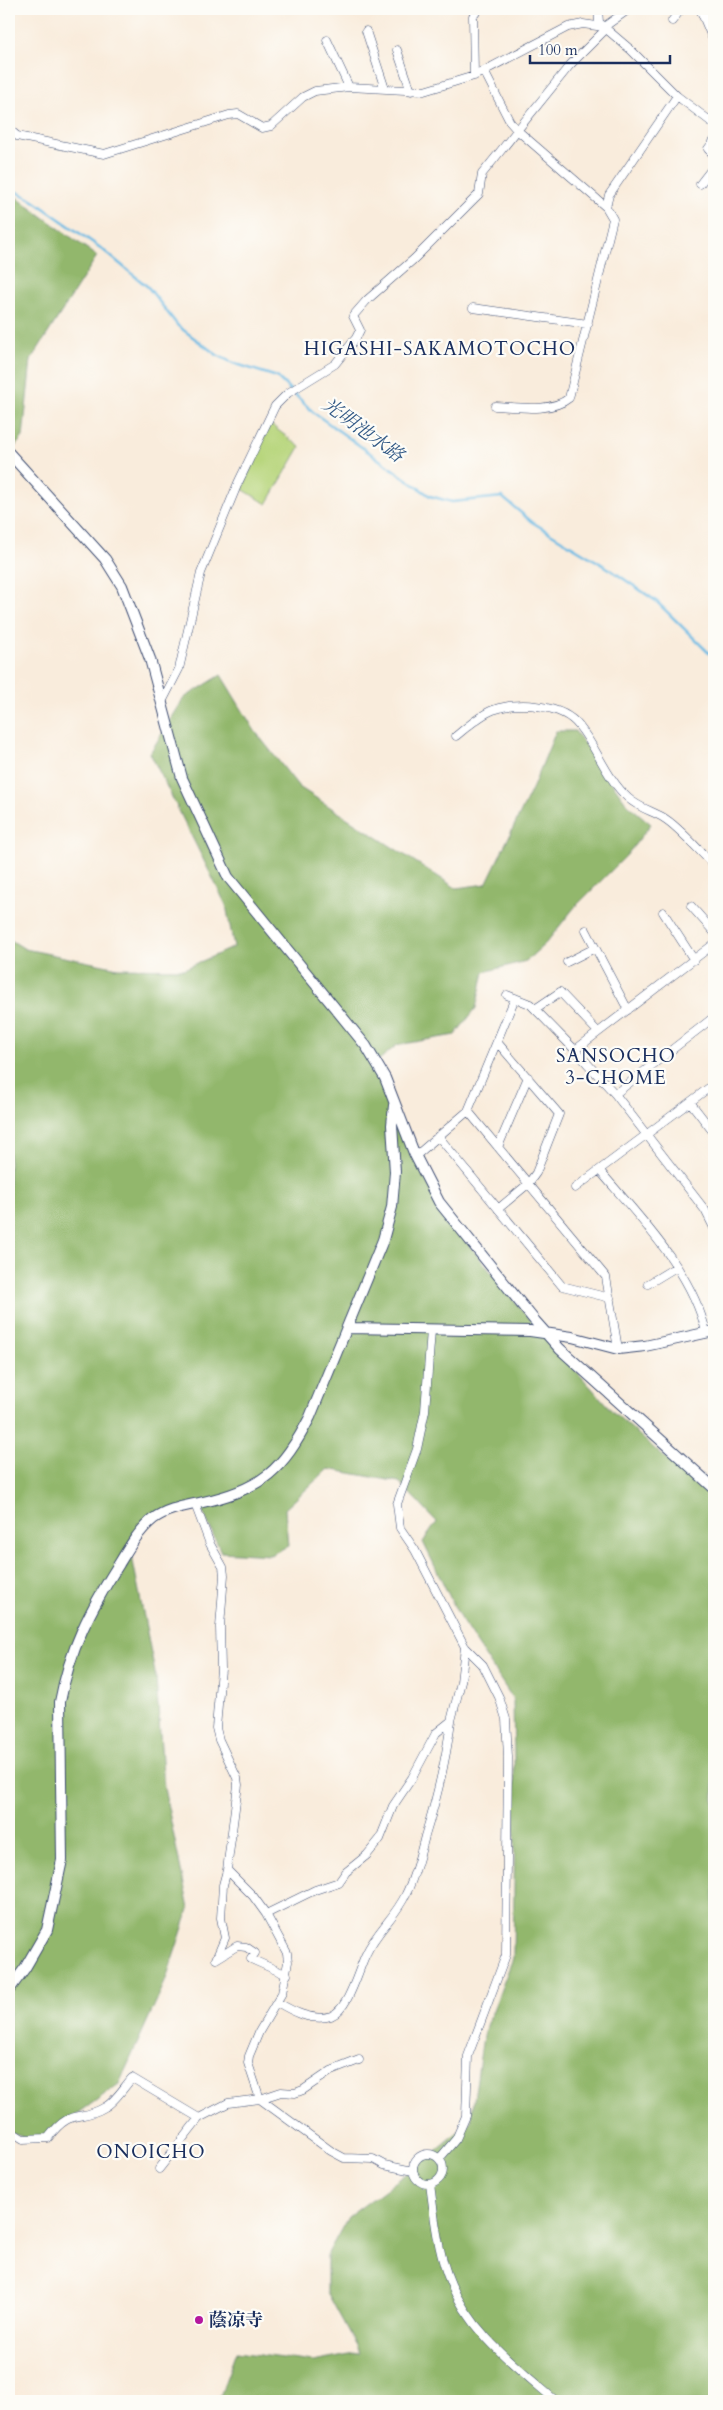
<svg xmlns="http://www.w3.org/2000/svg" width="723" height="2410" viewBox="0 0 723 2410" font-family="Cardo,'Noto Serif JP',serif">
<style>
.green{fill:#b8d67d;stroke:#6a826e}
.forest{fill:#92b76c;stroke:#567365}
.lines{fill:none;stroke-linecap:round;stroke-linejoin:round}
.stream{stroke:#69bae4;stroke-width:2.5}
.minor-casing{stroke:#3c4b71;stroke-width:9}
.tertiary-casing{stroke:#3c4b71;stroke-width:12}
.minor{stroke:#fff;stroke-width:8}
.tertiary{stroke:#fff;stroke-width:10}
.poi-dot{fill:#b5179e;stroke:#fdfcf7;stroke-width:2}
.labels{text-anchor:middle;dominant-baseline:central;stroke-width:4.5;stroke-linejoin:round;paint-order:stroke}
.poi-label{font-size:18px;font-weight:bold;fill:#1b2f5e;stroke:#fdfcf7;text-anchor:start}
.neighbourhood-label{font-size:19px;letter-spacing:1px;fill:#1b2f5e;stroke:#fdfcf7}
.water-label{font-size:19px;font-style:italic;fill:#325986;stroke:#fdfcf7}
</style>
<rect width="100%" height="100%" fill="#fdfcf7"/>
<filter id="ink" filterUnits="userSpaceOnUse"><feTurbulence type="fractalNoise" baseFrequency=".02" numOctaves="2"/><feDisplacementMap in="SourceGraphic" scale="10" xChannelSelector="R" yChannelSelector="G"/><feConvolveMatrix kernelMatrix="1 2 1 2 8 2 1 2 1" color-interpolation-filters="sRGB"/></filter>
<filter id="wash" filterUnits="userSpaceOnUse"><feTurbulence type="fractalNoise" baseFrequency=".0096" numOctaves="4" result="noise"/><feDisplacementMap in="SourceGraphic" scale="20" xChannelSelector="R" yChannelSelector="G"/><feGaussianBlur stdDeviation="1.12" result="paint"/><feColorMatrix in="noise" values="0 0 0 0 0 0 0 0 0 0 0 0 0 0 0 0 0 1.4 0 .05"/><feComposite in="paint" operator="in"/></filter>
<g filter="url(#wash)">
<rect width="100%" height="100%" fill="#f9ecdc"/>
<!-- green -->
<path class="green" d="M270 424 300 447 267 504 242 489Z"/>
<!-- forest -->
<path class="forest" d="M9 192 97 256 31 360 23 437 11 451 9 448Z
M221 675 255 731 299 787 456 888 486 884 533 787 556 731H575L627 804 651 824 626 856 574 908 546 943 526 961 484 972 476 1008 455 1035 397 1045 373 1065 406 1142 444 1214 520 1308 613 1412 714 1501V2401H221L219 2398 236 2352 313 2362 360 2353 327 2292V2255L348 2217 425 2160 471 2121 483 2036 513 1958 515 1819 513 1699 460 1618 423 1542 437 1522 399 1482 328 1469 285 1509 288 1546 270 1555 221 1552 199 1503 153 1519 130 1546 156 1678 164 1788 189 1909 165 1982 119 2084 59 2127 36 2140 9 2133V939L25 949 118 968 184 969 234 947 226 905 150 753 184 698Z"/>
<g class="lines">
<!-- stream -->
<path class="stream" d="M9 188 31 199 102 249 148 287 178 326 217 355 233 363 277 377 314 413 430 496 452 502 502 497 532 522 608 568 656 601 714 658"/>
</g>
</g>
<g filter="url(#ink)">
<g class="lines">
<!-- minor casing -->
<g class="minor-casing">
<path id="minor" d="M598 9 599 22 604 27 631 50 677 96
M700 9 714 42
M702 9 714 16
M672 21 681 9
M366 31 385 89
M327 40 349 87
M397 50 411 91
M484 71 510 122 517 130 606 207
M474 76 473 16 479 9
M9 129 17 136 104 154 229 115 238 114 262 128 271 126 303 97 315 91 349 87 424 91 474 76 568 27 583 24 604 27
M714 141 708 149 714 155
M700 184 714 166
M473 308 588 324
M495 406C517 407 551 413 569 398L613 219 606 207 609 195 677 96 714 124
M162 702 179 669 201 573 238 483 275 406 288 393 335 364 356 338 360 330 353 316 367 300 414 259 479 194 482 174 570 65 603 32 604 27 629 9
M456 736C467 727 480 715 493 710 518 701 562 704 579 726 597 748 606 778 628 798 639 808 652 811 664 818 679 827 700 852 714 865
M691 906 714 932
M663 912 694 960
M586 930 628 1010
M567 962 595 948
M507 995 530 1004 575 1050 615 1094 705 1210 714 1228
M535 1009 560 992 598 1032
M497 1042 559 1114 536 1173 528 1184 498 1209
M575 1050 714 944
M615 1094 714 1017
M690 1102 714 1133
M468 1111 515 998
M438 1136 562 1286 610 1298
M498 1147 528 1077
M414 1153H419L468 1111 606 1277 618 1349
M600 1171C640 1218 692 1271 706 1332
M575 1188 714 1084
M648 1284 676 1267
M431 1330 425 1411 417 1449 397 1504 400 1528 415 1550 465 1647 483 1665 499 1697 506 1719 508 1757 506 1955 468 2056 466 2116 456 2139 439 2159
M195 1504 210 1544 223 1567 224 1575 220 1627 221 1669 216 1728 219 1740 237 1778 238 1785 227 1870 253 1896 266 1914 287 1953 288 1962 282 1993 259 2032 249 2056 248 2063 260 2099 331 2151 344 2158 373 2159 384 2165 413 2171
M227 1870 223 1885 221 1918 225 1938 216 1959 237 1946 246 1947 255 1953 251 1959 287 1975
M266 1914 315 1890 339 1882 346 1872 367 1855 380 1839 393 1806 412 1778 436 1733 451 1721 461 1682 465 1647
M277 2002C292 2011 312 2022 331 2016 349 2009 358 1970 366 1954 376 1932 396 1916 406 1894 415 1876 420 1855 425 1836 437 1798 446 1760 451 1721
M9 2130 23 2139 48 2138C72 2106 79 2123 105 2107 115 2102 124 2087 132 2078L199 2118 228 2103 260 2099 281 2092 295 2093 303 2090 331 2071 359 2060
M413 2169a15 15 0 1 1 30 0a15 15 0 1 1-30 0Z
M159 2169 199 2118
M430 2184C434 2214 437 2245 447 2274 467 2330 513 2364 556 2401"/>
</g>
<!-- tertiary casing -->
<g class="tertiary-casing">
<path id="tertiary" d="M9 453 105 559 122 586 150 659 182 778 228 877 366 1046 385 1078 414 1153 439 1202 535 1321 560 1349 714 1488
M347 1328 530 1331 572 1337 618 1349 645 1346 714 1331
M9 1990 25 1968 47 1930 62 1860 60 1702C70 1648 90 1610 119 1564 128 1549 139 1530 153 1519 168 1508 186 1506 203 1502 262 1489 283 1470 310 1417L383 1240 392 1207 395 1172 392 1125 394 1105"/>
</g>
<!-- minor -->
<use href="#minor" class="minor"/>
<!-- tertiary -->
<use href="#tertiary" class="tertiary"/>
</g>
</g>
<!-- markers -->
<circle class="poi-dot" cx="199" cy="2320" r="5"/>
<g class="labels">
<!-- poi labels -->
<g class="poi-label">
<text x="209" y="2320">蔭凉寺</text>
</g>
<!-- neighbourhood labels -->
<g class="neighbourhood-label">
<text x="440" y="349">HIGASHI-SAKAMOTOCHO</text>
<text x="616" y="1056">SANSOCHO<tspan x="616" dy="22">3-CHOME</tspan></text>
<text x="151" y="2152">ONOICHO</text>
</g>
<!-- water labels -->
<g class="water-label">
<text transform="translate(363 430) rotate(36)">光明池水路</text>
</g>
</g>
<!-- margin -->
<rect width="723" height="2410" fill="none" stroke="#fdfcf7" stroke-width="30"/>
<!-- scale -->
<path d="M530 55v8h140v-8" fill="none" stroke="#1b2f5e" stroke-width="2.5"/>
<text x="538" y="55" font-size="15" fill="#1b2f5e" stroke="#fdfcf7" stroke-width="4" paint-order="stroke">100 m</text>
</svg>
